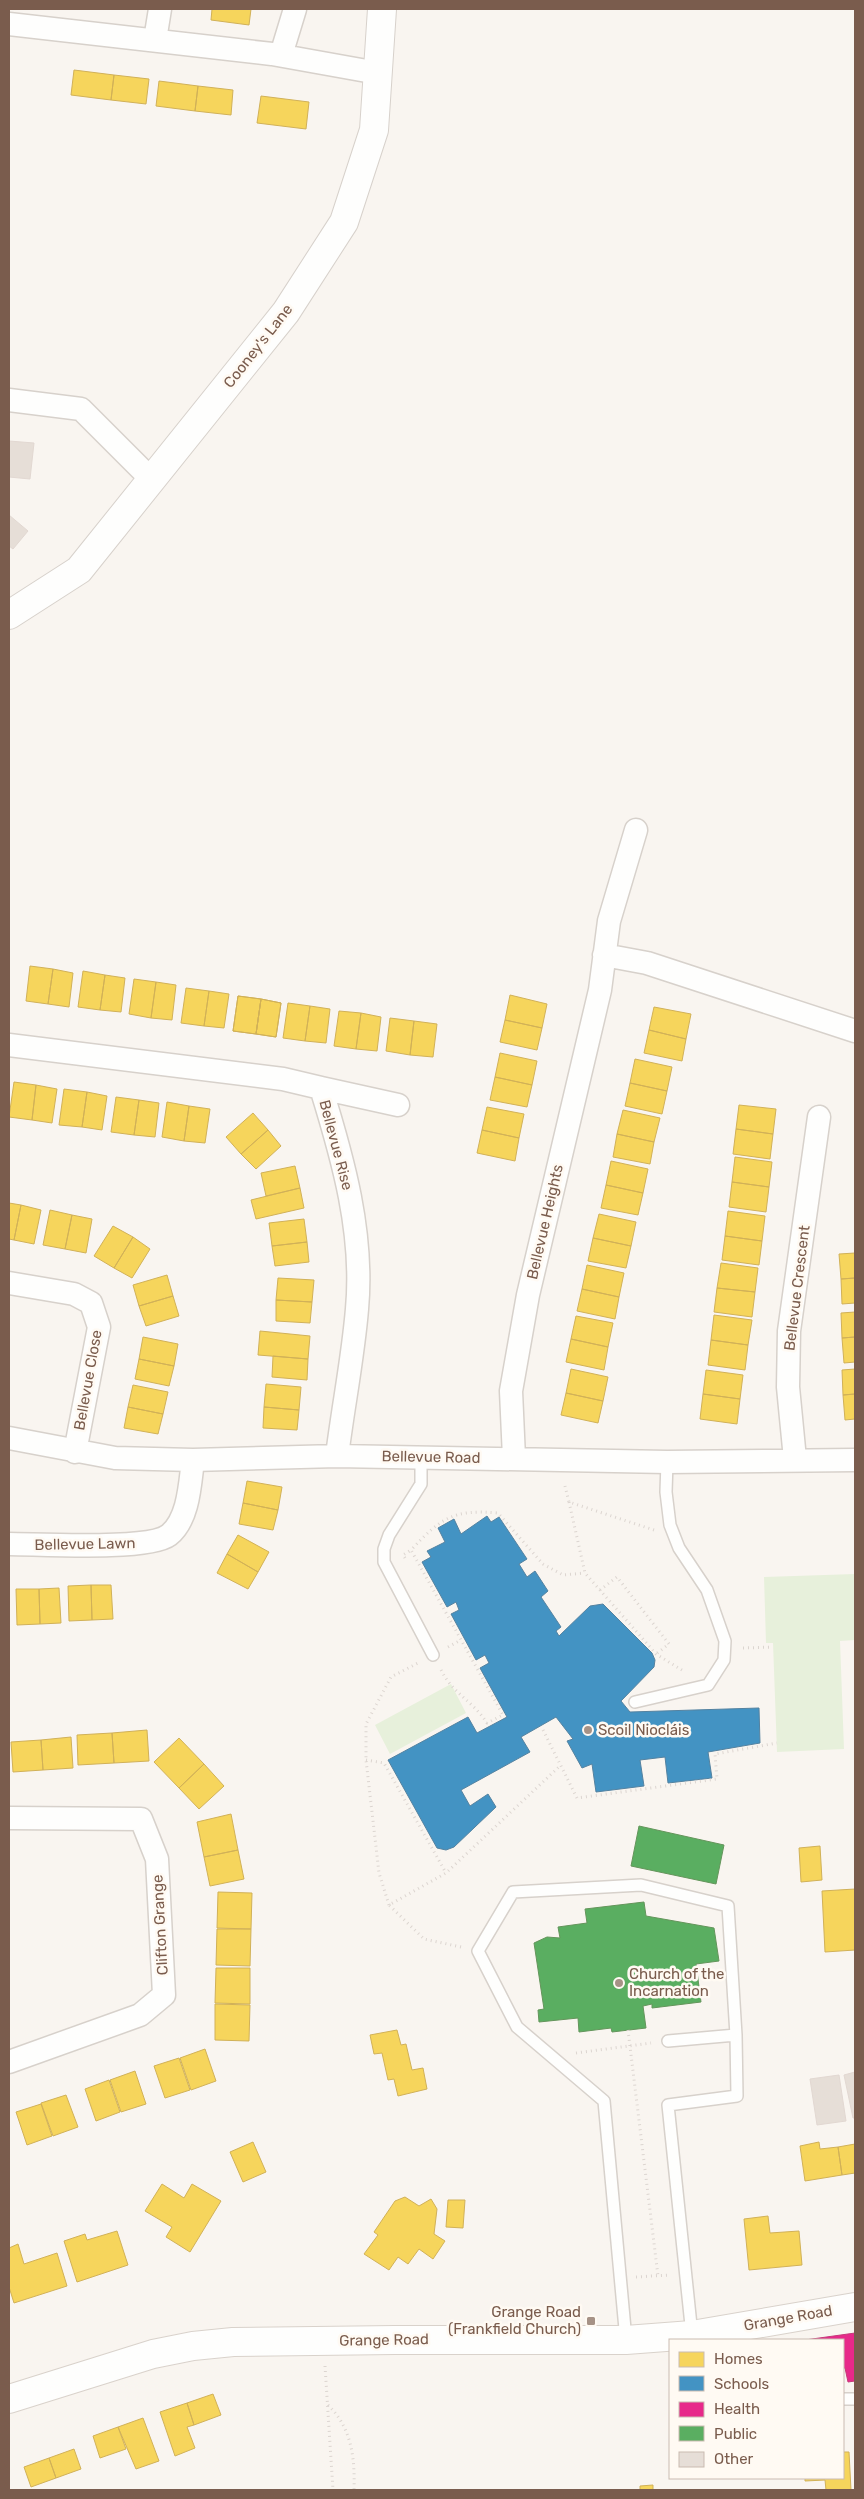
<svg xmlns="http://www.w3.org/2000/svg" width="864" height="2499" viewBox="0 0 864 2499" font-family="Rubik,sans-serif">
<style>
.green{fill:#e7f0db}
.homes{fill:#f6d55c;stroke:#d1b158}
.schools{fill:#4393c3;stroke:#5482a0}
.health{fill:#e7298a;stroke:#c63878}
.public{fill:#5aae61;stroke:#64955b}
.building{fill:#e6ded7;stroke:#e2d8d2}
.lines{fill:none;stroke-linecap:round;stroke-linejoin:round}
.service-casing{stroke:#d7d1cb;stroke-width:14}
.minor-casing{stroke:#d7d1cb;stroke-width:25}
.tertiary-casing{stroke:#d7d1cb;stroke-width:30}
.secondary-casing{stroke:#d9d2cb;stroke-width:30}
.path{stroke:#dcd5d0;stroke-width:3;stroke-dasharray:1 4;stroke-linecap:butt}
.service{stroke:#fefefd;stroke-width:11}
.minor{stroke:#fefefd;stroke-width:22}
.tertiary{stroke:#fefefd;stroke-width:28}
.secondary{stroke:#fefefd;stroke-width:28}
.poi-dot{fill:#a69286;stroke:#fffaf3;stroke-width:2}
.labels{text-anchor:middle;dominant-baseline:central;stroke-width:5;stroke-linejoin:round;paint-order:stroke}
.street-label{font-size:15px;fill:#7a5c4d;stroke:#fffaf3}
.poi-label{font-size:15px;fill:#7a5c4d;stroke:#fffaf3;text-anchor:start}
</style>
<rect width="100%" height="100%" fill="#f9f5f0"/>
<!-- green -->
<path class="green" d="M855 1574V1640L840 1641 844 1749 777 1752 773 1643H766L764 1577Z
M451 1684 466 1713 390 1754 375 1725Z"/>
<!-- homes -->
<path class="homes" d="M212 9H251L249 25 211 20Z
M74 70 114 75 111 100 71 95Z
M114 75 149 79 146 104 111 100Z
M159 81 198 86 195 111 156 106Z
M198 86 233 90 231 115 195 111Z
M261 96 309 102 306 129 257 123Z
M30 966 53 969 48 1004 26 1001Z
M53 969 73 973 69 1007 48 1004Z
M83 971 105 975 100 1010 78 1007Z
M105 975 125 978 121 1012 100 1010Z
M134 979 156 982 151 1018 129 1014Z
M156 982 176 985 172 1020 151 1018Z
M186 988 209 991 204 1026 181 1023Z
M209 991 229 994 224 1028 204 1026Z
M510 995 547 1004 542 1028 505 1020Z
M238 996 261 999 256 1034 233 1031Z
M238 996 261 999 256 1034 233 1031Z
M261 999 281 1003 276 1037 256 1034Z
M261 999 281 1003 276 1037 256 1034Z
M288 1003 310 1006 305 1041 283 1038Z
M310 1006 330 1009 326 1043 305 1041Z
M654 1007 691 1014 686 1039 649 1030Z
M339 1011 361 1013 356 1049 334 1046Z
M361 1013 381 1017 377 1051 356 1049Z
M390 1018 414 1021 410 1055 386 1051Z
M505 1020 542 1028 537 1050 500 1042Z
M414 1021 437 1024 433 1057 410 1055Z
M649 1030 686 1039 682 1061 644 1053Z
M500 1053 537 1061 532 1085 495 1077Z
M635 1059 672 1067 667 1091 630 1083Z
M495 1077 532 1085 527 1107 490 1100Z
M14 1082 36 1085 32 1120 9 1117Z
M630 1083 667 1091 662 1114 625 1106Z
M36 1085 57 1089 52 1123 32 1120Z
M64 1089 87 1092 82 1127 59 1125Z
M87 1092 107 1096 102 1130 82 1127Z
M116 1097 139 1100 134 1135 111 1132Z
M139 1100 159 1103 155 1137 134 1135Z
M167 1102 189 1106 184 1141 162 1137Z
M739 1105 776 1109 773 1134 736 1129Z
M189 1106 210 1109 205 1143 184 1141Z
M487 1107 524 1114 519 1138 482 1130Z
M623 1110 660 1118 654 1142 617 1134Z
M253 1113 268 1130 241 1154 226 1137Z
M736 1129 773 1134 770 1159 733 1154Z
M268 1130 281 1146 256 1169 241 1154Z
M482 1130 519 1138 515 1161 477 1153Z
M617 1134 654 1142 650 1164 613 1157Z
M735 1157 772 1162 769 1187 732 1182Z
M611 1161 648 1169 643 1193 606 1185Z
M295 1166 300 1188 266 1196 261 1173Z
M732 1182 769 1187 766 1212 729 1207Z
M606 1185 643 1193 638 1215 601 1208Z
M300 1188 304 1208 256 1219 251 1200Z
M9 1203 21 1205 14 1240 9 1239Z
M21 1205 41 1210 34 1244 14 1240Z
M50 1210 72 1215 65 1249 43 1245Z
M728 1211 765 1216 762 1241 725 1236Z
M599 1214 636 1222 631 1246 593 1238Z
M72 1215 92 1219 86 1253 65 1249Z
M304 1219 307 1242 272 1246 269 1223Z
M113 1226 133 1237 114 1268 94 1256Z
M725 1236 762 1241 759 1265 722 1260Z
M133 1237 150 1249 132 1278 114 1268Z
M593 1238 631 1246 626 1268 588 1261Z
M307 1242 309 1262 275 1266 272 1246Z
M855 1253V1278L841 1279 839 1254Z
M721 1263 758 1268 755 1292 717 1288Z
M587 1265 624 1273 619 1297 582 1289Z
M167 1275 173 1296 139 1306 133 1285Z
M278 1278 314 1280 312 1302 276 1300Z
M855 1278V1303L842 1304 841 1279Z
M717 1288 755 1292 752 1317 714 1312Z
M582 1289 619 1297 615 1319 577 1311Z
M173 1296 179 1316 146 1326 139 1306Z
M276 1300 312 1302 310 1323 276 1321Z
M855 1312V1337L842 1338 841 1313Z
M714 1315 752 1320 748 1345 711 1340Z
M576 1316 613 1323 608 1347 571 1339Z
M260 1331 310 1336 308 1359 258 1355Z
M143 1337 178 1344 174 1366 139 1359Z
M855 1337V1362L844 1363 842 1338Z
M571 1339 608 1347 604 1370 566 1362Z
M711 1340 748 1345 745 1370 708 1365Z
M273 1356 308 1359 307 1380 272 1377Z
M139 1359 174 1366 169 1386 135 1379Z
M571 1369 608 1377 603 1401 566 1393Z
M855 1369V1394L843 1395 842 1370Z
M706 1370 743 1375 740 1399 703 1394Z
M266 1384 301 1387 299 1410 264 1407Z
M133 1385 168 1392 163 1414 128 1407Z
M566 1393 603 1401 598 1423 561 1415Z
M703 1394 740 1399 737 1424 700 1419Z
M855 1394V1419L845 1420 843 1395Z
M128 1407 163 1414 158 1434 124 1428Z
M264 1407 299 1410 297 1430 263 1428Z
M247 1481 282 1487 278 1510 243 1503Z
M243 1503 278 1510 273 1530 239 1524Z
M238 1535 269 1552 258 1572 227 1554Z
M227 1554 258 1572 248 1589 217 1573Z
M91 1585H111L113 1619 92 1620Z
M91 1585 92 1620 69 1621 68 1586Z
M59 1588 61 1623 40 1624 39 1589Z
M16 1589H39L40 1624 17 1625Z
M147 1730 149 1761 114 1763 112 1733Z
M112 1733 114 1763 78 1765 77 1735Z
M71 1737 73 1768 43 1770 41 1740Z
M179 1738 204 1764 179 1788 154 1762Z
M41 1740 43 1770 13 1772 11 1742Z
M204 1764 224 1786 199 1809 179 1788Z
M231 1814 238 1850 204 1857 197 1822Z
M820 1846 822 1880 801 1882 799 1848Z
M238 1850 244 1879 210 1886 204 1857Z
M855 1889V1950L825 1952 822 1891Z
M218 1892 252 1893 251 1929 217 1928Z
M217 1929H251L250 1966 216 1965Z
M216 1968H250V2004L215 2003Z
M215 2004 250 2005 249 2041 215 2040Z
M397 2030 401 2045 406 2044 412 2070 423 2068 427 2089 398 2096 394 2079 388 2080 382 2053 374 2054 370 2035Z
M205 2049 216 2081 191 2090 180 2058Z
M179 2058 190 2090 165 2098 154 2066Z
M135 2071 146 2104 121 2112 110 2080Z
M109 2080 120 2112 96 2121 85 2089Z
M66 2095 78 2127 53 2136 41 2103Z
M41 2104 52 2136 27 2145 16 2112Z
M253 2142 266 2172 243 2182 230 2152Z
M819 2142 820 2149 838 2147 842 2175 805 2181 800 2146Z
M855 2144V2173L842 2175 838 2147Z
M162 2184 184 2198 192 2184 221 2201 190 2252 166 2237 172 2227 145 2211Z
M405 2197 419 2206 431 2199 437 2209 434 2234 445 2241 433 2259 419 2249 408 2264 398 2257 389 2270 364 2254 378 2235 374 2232 395 2201Z
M448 2200H465L463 2228 446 2227Z
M768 2216 770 2233 799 2231 802 2265 749 2270 744 2219Z
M117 2231 128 2265 77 2282 64 2241 85 2234 87 2240Z
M18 2244 24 2264 57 2253 67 2286 14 2303 9 2287V2248Z
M213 2394 221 2415 194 2425 187 2403Z
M187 2403 194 2425 187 2427 195 2448 175 2456 160 2412Z
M143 2418 159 2461 136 2469 118 2427Z
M118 2427 126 2449 100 2458 93 2436Z
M74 2449 81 2469 56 2478 49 2458Z
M843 2452H849L851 2490H826L825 2480 805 2481V2478H843Z
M49 2458 56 2478 31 2487 24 2467Z
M653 2485V2490H640V2486Z"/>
<!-- schools -->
<path class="schools" d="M487 1516 491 1522 499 1517 527 1559 519 1564 527 1577 535 1571 548 1591 541 1597 561 1627 556 1631 559 1636 590 1606 603 1604 652 1653 655 1660 654 1667 621 1701 630 1712 759 1708 760 1743 708 1752 712 1778 668 1783 665 1757 640 1760 644 1786 596 1792 592 1764 582 1768 567 1741 573 1739 556 1717 521 1737 530 1752 461 1790 470 1806 488 1794 496 1807 454 1847 446 1850 437 1848 388 1760 468 1717 477 1733 507 1717 480 1668 489 1663 485 1655 476 1660 451 1614 459 1610 456 1602 447 1607 422 1562 431 1557 427 1551 445 1542 438 1528 454 1519 461 1534Z"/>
<!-- health -->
<path class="health" d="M855 2333V2381L848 2382 845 2368H843V2340H805Z"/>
<!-- public -->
<path class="public" d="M639 1826 724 1845 716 1884 631 1866Z
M644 1902 646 1916 714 1928 719 1961 696 1964 701 2002 652 2008V2004L643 2006 646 2028 612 2032 611 2028 579 2032 578 2018 539 2022 538 2010 544 2009 534 1943 547 1937 560 1938 558 1927 587 1923 585 1909Z"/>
<!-- building -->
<path class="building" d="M9 441 34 443 30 479 9 477Z
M9 515 28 531 13 549 9 546Z
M855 2072V2118H853L844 2075Z
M839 2075 846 2121 817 2125 810 2079Z"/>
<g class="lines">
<!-- service casing -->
<g class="service-casing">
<path id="service" d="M421 1457V1484L389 1535 384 1549V1562L433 1655
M635 1702 708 1685 724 1660 725 1641 707 1590 679 1548 670 1525 666 1492 667 1462
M668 2041 736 2035
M626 2340 604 2101 517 2027 478 1951 513 1892 641 1885 728 1906 736 2035 737 2096 668 2105 692 2335
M843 2399H855"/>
</g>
<!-- minor casing -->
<g class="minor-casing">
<path id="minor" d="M9 24 272 54 378 73
M155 40 160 9
M281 55 295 9
M9 400 81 409 152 480
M604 955 647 963 855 1031
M9 1045 283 1079 321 1088C343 1159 364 1233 357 1309 353 1358 343 1407 337 1456
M321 1088 398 1105
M9 1283 74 1294 91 1303 99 1327 75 1452
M9 1438 115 1458 193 1460 337 1456 667 1462 855 1460
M514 1458 511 1391 528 1295 600 990 609 921 636 830
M795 1459 788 1387 789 1331 819 1117
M9 1544C39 1544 148 1551 169 1535 189 1519 190 1483 193 1460
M9 1818 141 1819 157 1859 164 1995 140 2015 9 2062"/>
</g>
<!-- tertiary casing -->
<g class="tertiary-casing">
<path id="tertiary" d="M9 615 79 570 286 312 344 222 374 130 382 9"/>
</g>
<!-- secondary casing -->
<g class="secondary-casing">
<path id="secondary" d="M9 2399 153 2354 193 2346 233 2342 395 2340H626L692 2335 855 2307"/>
</g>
<!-- path -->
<path class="path" d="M565 1486 569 1502 654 1530
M569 1502 585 1573 656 1654 685 1672
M405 1558 403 1555 411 1550
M600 1590 617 1577 669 1644 656 1654
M448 1647 461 1640
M743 1648 773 1647
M441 1670C453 1694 473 1701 487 1723L503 1715 411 1550C441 1518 453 1509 498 1513L543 1564 563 1575 585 1573
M543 1730 577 1798 717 1779 715 1754 777 1743
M366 1760 384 1763 446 1873
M389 1905 379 1873 366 1760V1724L391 1677 418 1663
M461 1947 424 1939 389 1905 446 1873 561 1765
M628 2030 658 2276
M576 2053 651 2043
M636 2277 670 2275
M325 2366 333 2490
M328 2405C352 2428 355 2459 354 2490"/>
<!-- service -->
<use href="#service" class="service"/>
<!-- minor -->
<use href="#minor" class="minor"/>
<!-- tertiary -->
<use href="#tertiary" class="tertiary"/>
<!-- secondary -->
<use href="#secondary" class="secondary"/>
</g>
<!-- markers -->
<g class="poi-dot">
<circle cx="588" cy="1730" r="5"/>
<circle cx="619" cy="1983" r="5"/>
<rect x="586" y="2316" width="10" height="10" rx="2.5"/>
</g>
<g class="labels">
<!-- street labels -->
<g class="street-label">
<text transform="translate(258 346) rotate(-52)">Cooney's Lane</text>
<text transform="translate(336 1145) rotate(75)">Bellevue Rise</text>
<text transform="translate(545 1222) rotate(-77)">Bellevue Heights</text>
<text transform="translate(797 1288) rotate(-83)">Bellevue Crescent</text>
<text transform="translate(88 1380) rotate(-80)">Bellevue Close</text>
<text transform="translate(431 1457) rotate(1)">Bellevue Road</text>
<text transform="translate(85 1544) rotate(-1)">Bellevue Lawn</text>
<text transform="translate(160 1925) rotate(-93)">Clifton Grange</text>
<text transform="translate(788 2318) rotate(-10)">Grange Road</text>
<text transform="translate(384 2340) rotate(-1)">Grange Road</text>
</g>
<!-- poi labels -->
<g class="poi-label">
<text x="598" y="1730">Scoil Niocláis</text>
<text x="629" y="1974">Church of the<tspan x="629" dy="17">Incarnation</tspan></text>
<text x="581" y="2312" text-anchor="end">Grange Road<tspan x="581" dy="17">(Frankfield Church)</tspan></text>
</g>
</g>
<!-- border -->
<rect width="864" height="2499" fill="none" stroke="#7a5c4d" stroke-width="20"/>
<!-- legend -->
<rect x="669" y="2339" width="175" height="140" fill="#fffaf3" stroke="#cabbb1"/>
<rect x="679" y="2352" width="25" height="15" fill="#f6d55c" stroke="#cabbb1"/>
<text x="714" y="2364" font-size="15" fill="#7a5c4d">Homes</text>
<rect x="679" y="2376" width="25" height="15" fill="#4393c3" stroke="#cabbb1"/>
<text x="714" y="2389" font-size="15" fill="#7a5c4d">Schools</text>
<rect x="679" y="2402" width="25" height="15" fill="#e7298a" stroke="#cabbb1"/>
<text x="714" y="2414" font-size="15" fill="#7a5c4d">Health</text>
<rect x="679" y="2426" width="25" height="15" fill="#5aae61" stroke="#cabbb1"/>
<text x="714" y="2439" font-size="15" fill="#7a5c4d">Public</text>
<rect x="679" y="2452" width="25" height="15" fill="#e6ded7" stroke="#cabbb1"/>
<text x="714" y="2464" font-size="15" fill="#7a5c4d">Other</text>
</svg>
